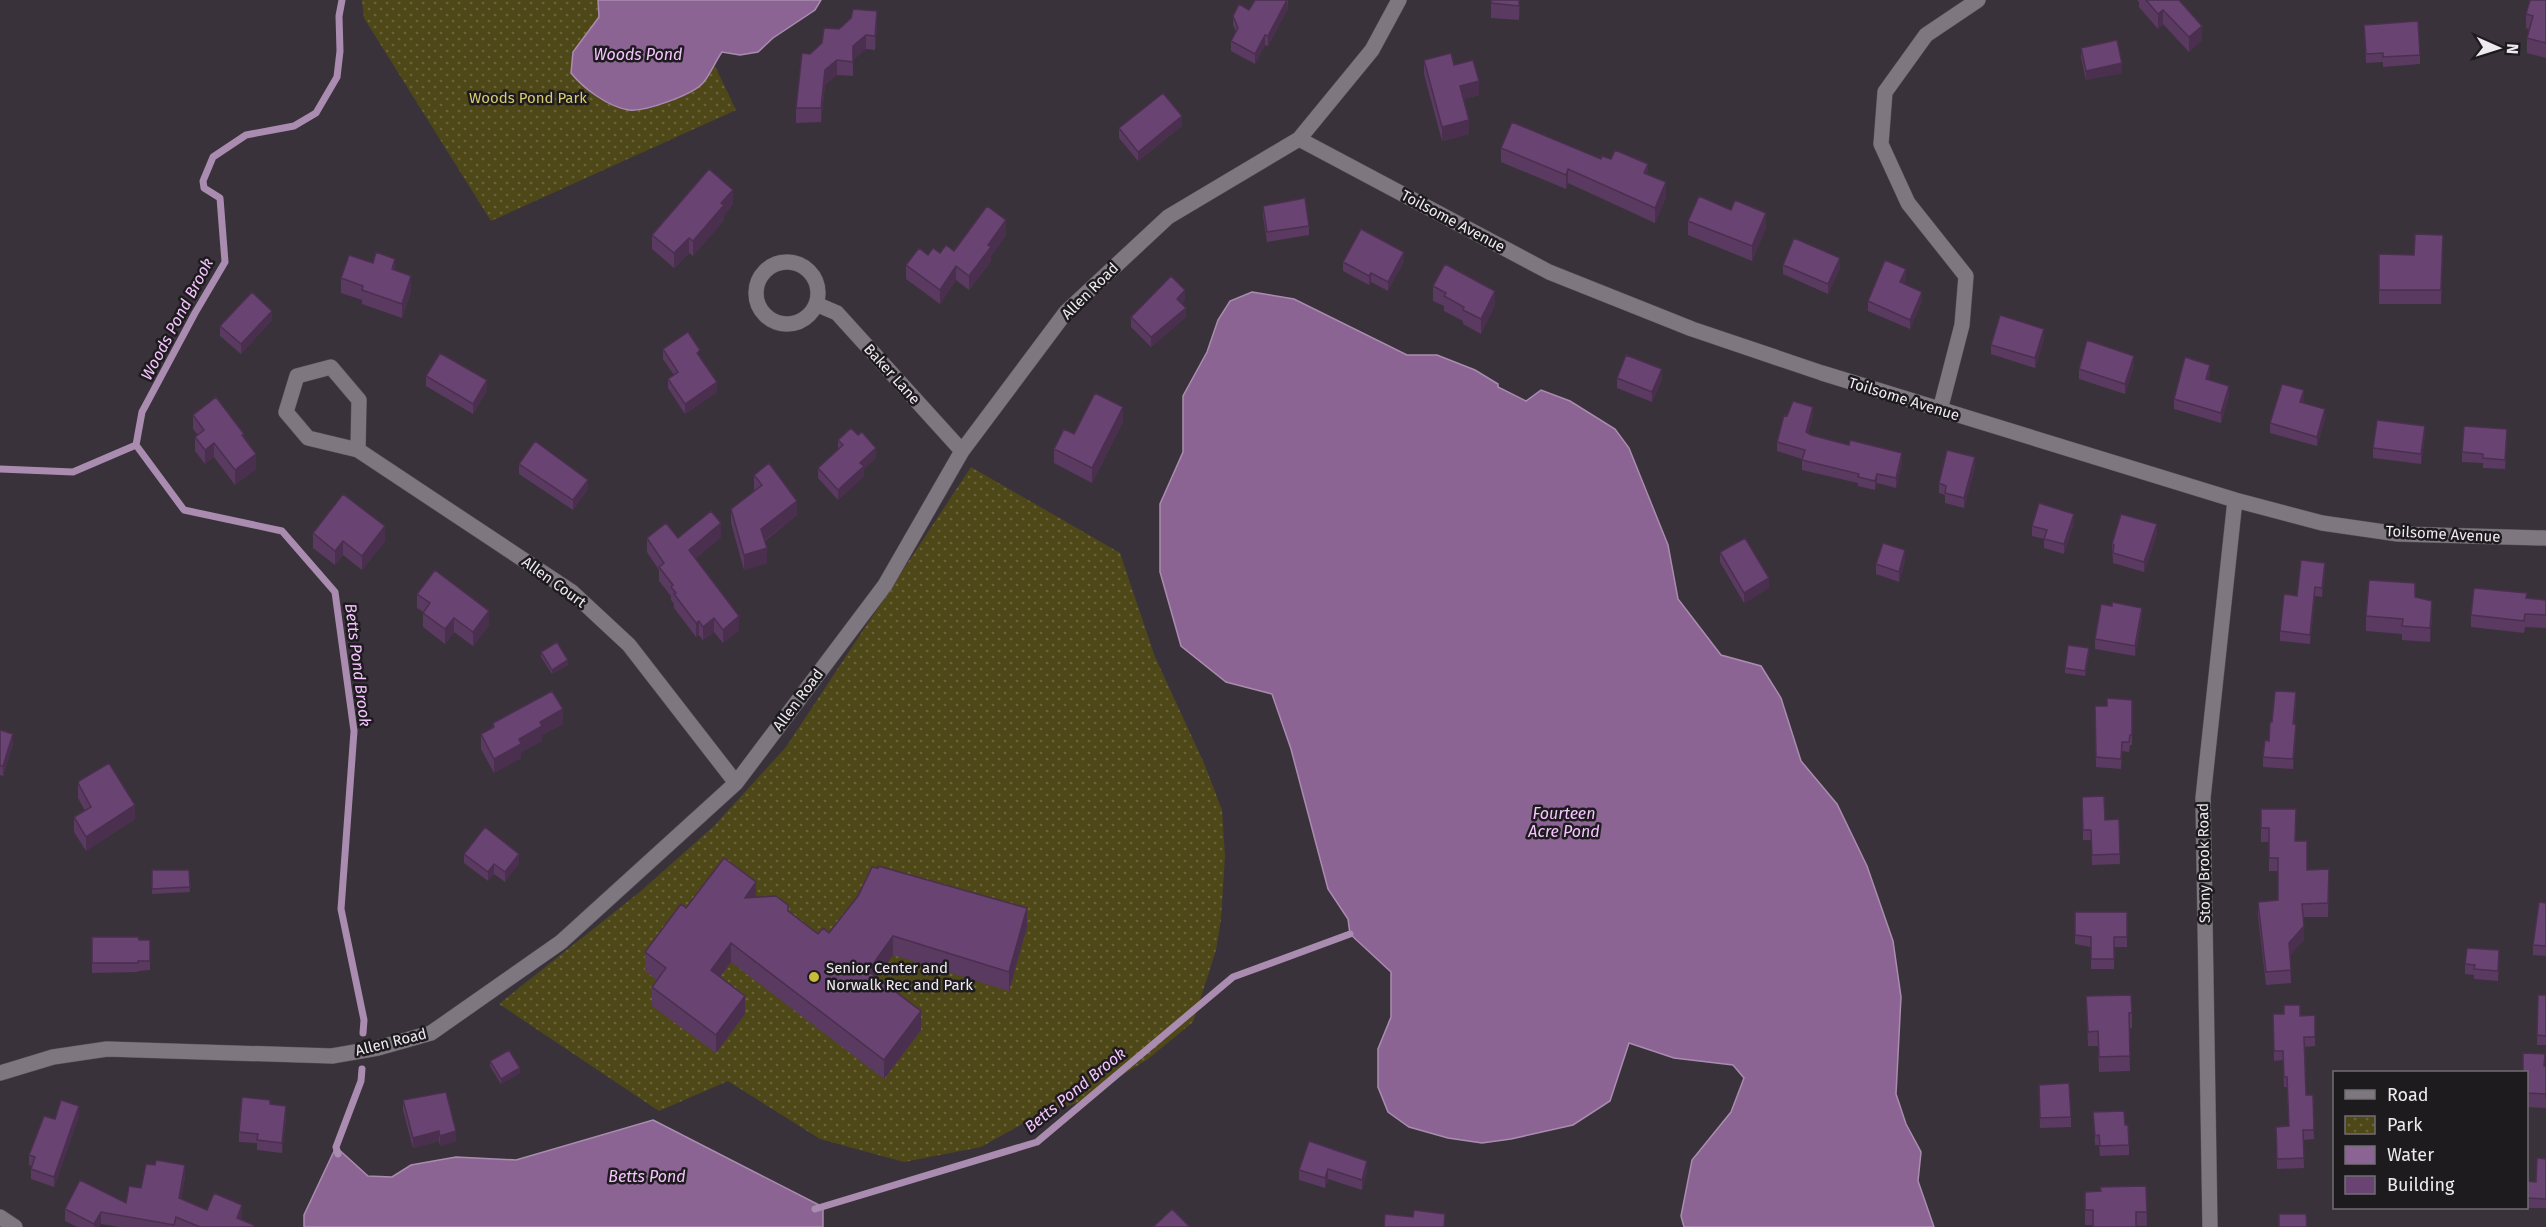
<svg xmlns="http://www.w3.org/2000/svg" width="2546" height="1227" viewBox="0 0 2546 1227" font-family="'Fira Sans',sans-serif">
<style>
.park{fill:url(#park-dots)}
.water{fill:#8c6494;stroke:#aa8cb0;stroke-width:1.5}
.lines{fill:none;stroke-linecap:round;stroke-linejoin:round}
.stream{stroke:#aa8cb0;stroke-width:7}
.minor-casing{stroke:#565058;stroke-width:16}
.secondary-casing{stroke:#565058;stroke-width:16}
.minor{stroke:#7f7780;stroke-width:15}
.secondary{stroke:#7f7780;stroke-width:15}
.wall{fill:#5a3a61}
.shaded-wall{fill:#4a2f4f}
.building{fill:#694371;stroke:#4a2f4f;stroke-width:1.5}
.poi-dot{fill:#c9ba3a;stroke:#1e1b1f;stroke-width:2}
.labels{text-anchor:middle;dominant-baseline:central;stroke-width:5;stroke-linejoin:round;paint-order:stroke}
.park-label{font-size:15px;fill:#d7cc6f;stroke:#1e1b1f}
.street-label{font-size:15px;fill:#efeaf0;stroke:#1e1b1f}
.poi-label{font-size:15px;fill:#efeaf0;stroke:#1e1b1f;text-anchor:start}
.water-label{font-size:16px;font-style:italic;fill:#f5c5fe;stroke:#1e1b1f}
</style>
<defs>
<pattern id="park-dots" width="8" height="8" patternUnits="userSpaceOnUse" patternTransform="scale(1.5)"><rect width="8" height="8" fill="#4e4819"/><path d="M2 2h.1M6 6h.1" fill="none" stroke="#68633b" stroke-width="1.8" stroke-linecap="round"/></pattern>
</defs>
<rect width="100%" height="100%" fill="#39323a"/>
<!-- park -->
<path class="park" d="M362 0H784L701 37 736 110 491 221 364 18Z
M971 467 1120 553 1155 657 1204 763 1222 810 1225 856 1221 919 1216 950 1193 1022 1148 1059 1077 1103 1033 1118 981 1147 904 1162 820 1139 728 1081 659 1111 499 1004 641 891 714 826 786 747Z"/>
<!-- water -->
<path class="water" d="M598 0H821L815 10 773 38 758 52 740 55 722 52C716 60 708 79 702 84 691 95 645 112 629 110 608 107 583 88 571 73L573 52 599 17Z
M1252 292 1294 299 1407 355H1437L1475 370 1498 384V387L1526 401 1541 390 1570 401 1615 429 1629 448 1668 545 1678 599 1721 655 1761 666 1781 698 1801 761 1837 804 1867 866 1893 941 1901 997 1896 1094 1906 1124 1921 1152 1918 1181 1934 1227H1684L1681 1216 1692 1160 1731 1112 1744 1078 1733 1065 1674 1058 1629 1043 1610 1101 1573 1125 1511 1139 1482 1143 1448 1138 1409 1127 1388 1112 1378 1087V1049L1391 1017V972L1350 934 1348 919 1328 889 1291 749 1272 694 1226 682 1181 646 1160 572V504L1183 452V396L1207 352 1218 320 1230 301Z
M653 1120 823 1207V1227H304V1215L336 1147 368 1176 392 1177 411 1165 456 1157 516 1160Z"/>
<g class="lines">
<!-- stream -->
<path class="stream" d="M136 445 184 510 282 531 335 592 354 731 341 909 364 1020 363 1033
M136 445 142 412 195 313 225 262 220 198 204 188 203 181 213 157 246 135 294 126 316 113 337 77 340 51 339 16 342 0
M0 469 73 472 136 445
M338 1154 336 1147 361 1081 362 1069
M815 1209 1037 1142 1233 977 1350 934"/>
<!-- minor casing -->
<g class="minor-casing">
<path id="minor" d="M1299 139 1549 272 1692 329 1822 373 2235 500 2322 523 2398 534 2546 538
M756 293a31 31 0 1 1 62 0a31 31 0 1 1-62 0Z
M816 304 837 313 962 451
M1940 410 1962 325 1966 276 1908 203 1881 144 1885 92 1926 35 1978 0
M358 450 308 438 286 412 297 376 331 367 359 400 358 450 572 592 629 645 736 783
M0 1073 53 1057 107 1049 332 1056 378 1048 431 1033 561 942 736 783 885 585 962 451 1066 312 1168 217 1299 139 1372 50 1399 0
M2210 1227 2203 798 2235 500"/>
</g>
<!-- secondary casing -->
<g class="secondary-casing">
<path id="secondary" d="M0 1217 15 1227"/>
</g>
<!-- minor -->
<use href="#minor" class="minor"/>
<!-- secondary -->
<use href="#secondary" class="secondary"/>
</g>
<!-- wall -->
<path class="wall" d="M1288 0V8L1268 46 1265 45 1255 64 1231 51V41L1236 32 1233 25V16L1249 10Z
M1491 0H1520L1519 20 1491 18Z
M2137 0H2179L2202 40 2189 52 2163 24 2158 29 2139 7V2Z
M2546 0V58L2527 53V38L2529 29 2526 28V14Z
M877 25 875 50 866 49 853 60V76L837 75 825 85 821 122 796 123V108L810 54 839 29Z
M2364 25 2420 55V64L2383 67V62L2366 63Z
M2081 48 2122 73 2086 80 2081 57Z
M1424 60 1454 65 1479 95 1464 99 1469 134 1442 141 1424 74Z
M1182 126 1138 161 1119 138V128Z
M1501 148 1601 159 1648 175 1666 197 1655 223 1568 183 1566 189 1501 162Z
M733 204 724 215V220L693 256 689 253 674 268 652 249V235Z
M1263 206 1309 226V235L1267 242 1263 216Z
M1688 221 1766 228 1752 261 1688 235Z
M1006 235 991 256V261L969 290 956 280 940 304 906 279V265L940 253 954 251Z
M2443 250 2441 304H2379V254L2414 255Z
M1404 261 1388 291 1371 282 1369 285 1343 271V262Z
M373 263 395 271 411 291 402 318 362 304V300L341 293V278Z
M1783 265 1840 268 1828 294 1783 274Z
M1906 279 1904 284 1922 301 1910 329 1868 311V301Z
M1433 286 1495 305 1481 334 1463 324V321L1444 311V306L1433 301Z
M1185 300 1182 303 1186 317 1151 347 1131 327V317Z
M272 320 241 354 220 336V326Z
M2044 339 2035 368 1991 354V345Z
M663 349 700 357 717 392 685 414 668 388V379L674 375 663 359Z
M2134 366 2125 394 2079 379V369Z
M2210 374 2208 380 2229 396 2221 423 2174 409V399Z
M426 376 487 390 473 414 426 386Z
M1617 378 1662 379 1652 402 1617 388Z
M2304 400 2303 403 2325 419 2317 446 2270 433V423Z
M193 415 244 438 256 469 235 485 214 457 205 464 195 451V437L198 435 193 429Z
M1787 416H1813L1808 433 1811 435 1902 463 1896 488 1877 483 1875 490 1858 486V483L1802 470V459L1777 451V442Z
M1123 422 1092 483 1054 463V449L1074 434Z
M2425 435 2421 464 2373 458V448Z
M2507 438 2505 469 2483 468V463L2462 462V452Z
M838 440 876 458 864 469V476L838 500 818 478V468L838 450Z
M519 464 588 489 573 510 519 474Z
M1975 467 1964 508 1945 503V495L1939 493V483Z
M754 475 797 515 765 541 767 563 744 570 731 523V509L755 491 754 490Z
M2074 523 2064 554 2044 548V539L2032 536V526Z
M313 533 385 541 362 570 343 555 335 565 313 548Z
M2157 534 2144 572 2113 563 2112 544Z
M721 537 695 559 739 630 723 643 714 632 703 640 699 635 696 637 674 608V604L671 600V596L659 581V570L647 552V538Z
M1720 552 1769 588 1744 603 1720 562Z
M1905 560 1899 582 1876 574V564Z
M2325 573 2322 597 2315 596 2310 644 2280 641V631L2297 596Z
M417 594 489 625 473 646 454 632 445 644 423 627V612L417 608Z
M2415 598 2432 616 2430 642 2402 640V634L2366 631V616Z
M2527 598 2546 600V628L2525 627 2524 633 2471 627V615Z
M2112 606 2142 617 2135 656 2095 649V639Z
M541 652 568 665 552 674 541 657Z
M2089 653 2085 676 2065 673V668Z
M2132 700V745H2130L2129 752 2122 751 2121 769 2096 767 2095 706H2107Z
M2296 702 2294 724 2296 734 2293 769 2263 767V757L2269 741 2272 722Z
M493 723 563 724 542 735V741L521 752V758L494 773 481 749V734L493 728Z
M0 730 13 744 3 776 0 775Z
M78 783 135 819 86 851 74 832V817L85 811 78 798Z
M2082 806 2105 820 2119 819 2120 864 2092 865 2091 840H2083Z
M2261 809 2296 841 2307 870 2329 869 2328 917H2303L2304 940 2290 955 2291 983 2266 985 2258 916V902L2278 900V871H2269V842H2261Z
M464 854 519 863 505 882 494 874 488 881 464 863Z
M152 870H189L190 892 152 894Z
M756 897 788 911 818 934 1027 927 1009 991 893 955 877 977 921 1030 884 1079 731 962 720 977 745 1014 716 1053 652 1006V987L657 980 645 971V952L686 908Z
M2546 903V956L2533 955V945Z
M2075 912H2127V947H2114V969H2091V947L2075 944Z
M92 937 150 940V970L138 971V972L92 973Z
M2499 960 2498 981 2474 979V975L2465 974V964Z
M2538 995H2546V1045H2537Z
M2086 996 2132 1013V1028H2129L2130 1071 2099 1072 2098 1046H2088Z
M2273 1014 2300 1016 2315 1015V1046L2305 1047 2306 1095H2313L2314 1139 2303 1140 2304 1168 2277 1169 2276 1127 2289 1126 2287 1087H2284L2283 1060 2274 1061Z
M490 1061 520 1073 501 1084 490 1066Z
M2545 1066H2546V1114V1108L2526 1107V1072Z
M2039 1094 2071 1117V1127L2040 1128Z
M403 1100 456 1141 440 1146 439 1141 413 1148 403 1110Z
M270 1104 286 1116 282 1153 257 1150V1143L239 1142V1132Z
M2093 1112 2125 1125 2129 1145V1155L2100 1156 2099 1145H2095Z
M79 1116 54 1187 31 1179V1169L32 1166 29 1165V1155Z
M1309 1141 1367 1171 1362 1190 1328 1179 1325 1188 1299 1180V1170Z
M2546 1159V1208H2522H2526V1181L2536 1182Z
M185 1177 181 1199 207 1210 242 1217 241 1219 254 1227H119L101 1224 99 1227H77L65 1221V1209L126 1203 141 1188Z
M2146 1186 2147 1226 2085 1225V1192L2101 1191Z"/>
<!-- shaded-wall -->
<path class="shaded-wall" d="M1287 0 1288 8 1268 46V36Z
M1519 0H1520L1519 20Z
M2163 10V24L2158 29V14Z
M877 11V25L875 50V36Z
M2202 26V40L2189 52V37Z
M866 35V49L853 60V76V46Z
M1265 35V45L1255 64V54Z
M837 60V75L825 85 821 122V108L825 70Z
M2122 63V73L2086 80V71Z
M1479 81V95L1460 100V86Z
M1182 116V126L1138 161V152Z
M1469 120V134L1442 141V127Z
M1648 164V179L1644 173Z
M1568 169V183L1566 189V175Z
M1666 182V197L1655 223V208Z
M733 190V204L724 215V220L693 256V241L721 203Z
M1766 213V228L1752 261V246Z
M1006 220V235L991 256V261L969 290V276L988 245Z
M689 238V253L674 268V253Z
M1404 252V261L1388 291V282Z
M1840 258V268L1828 294V284Z
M395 259V273L392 269Z
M956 266V280L940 304V290Z
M1906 269V279L1900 292V282Z
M1371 273V282L1369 285V276Z
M411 276V291L402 318V304Z
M1185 290V300L1177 308V299Z
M1495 291V305L1481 334V319Z
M1922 292V301L1910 329V320Z
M1186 308V317L1151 347V337Z
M272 311V320L241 354V344Z
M2044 329V339L2035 368V358Z
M2134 356V366L2125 394V384Z
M2210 365V374L2206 389V379Z
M1662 369V379L1652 402V392Z
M487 380V390L473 414V404Z
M717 382V392L685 414V404Z
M2229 386V396L2221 423V413Z
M2304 390V400L2300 412V402Z
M1123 407V422L1092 483V468Z
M1813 407V416L1806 441V432Z
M2325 409V419L2317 446V437Z
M2425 426V435L2421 464V454Z
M214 443V457L205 464V450Z
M876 448V458L864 469V476L838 500V490L860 463Z
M1902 453V463L1896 488V478Z
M256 454V469L235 485V470Z
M1975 457V467L1964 508V498Z
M1877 474V483L1875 490V481Z
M588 480V489L573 510V500Z
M797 501V515L761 543V529Z
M2074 514V523L2064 554V544Z
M721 523V537L689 564V550Z
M2157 524V534L2144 572V562Z
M385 526V541L362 570V556Z
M343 541V555L335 565V551Z
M767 548V563L744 570V555Z
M1905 550V560L1899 582V572Z
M2325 563V573L2322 597V588Z
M1769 578V588L1744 603V593Z
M2315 587V596L2310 644V635Z
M2432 601V616L2430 642V628Z
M2142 608V617L2135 656V646Z
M489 611V625L473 646V632Z
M739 616V630L723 643V630Z
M454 618V632L445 644V629Z
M714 618V632L703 640V627Z
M699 621V635L696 637V623Z
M568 660V665L552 674V670Z
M563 709V724L542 735V741L521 752V758L494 773V759L540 722Z
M2296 724V734L2293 769V759Z
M13 734V744L3 776V766Z
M135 805V819L86 851V837Z
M519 854V863L505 882V872Z
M494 864V874L488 881V872Z
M756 882V901L745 898Z
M1027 908V927L1009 991V972Z
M2304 926V940L2289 956V943Z
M893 936V955L868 989V971Z
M731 943V962L711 989V970Z
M745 996V1014L716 1053V1035Z
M921 1011V1030L884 1079V1060Z
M520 1068V1073L501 1084V1079Z
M79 1106V1116L54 1187V1177Z
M286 1106V1116L282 1153V1143Z
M439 1131V1141L413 1148V1138Z
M456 1131V1141L440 1146V1136Z
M1367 1161V1171L1362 1190V1180Z
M185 1165V1177L179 1210V1198Z
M1328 1169V1179L1325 1188V1178Z
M242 1205V1217L238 1227 237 1218Z
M101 1212V1224L99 1227H94V1224Z"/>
<!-- building -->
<path class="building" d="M1255 0H1287L1268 36 1265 35 1255 54 1231 41 1238 28 1233 16 1239 4 1249 10Z
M1491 0H1519V6L1491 3Z
M2146 0H2179L2202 26 2189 37 2163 10 2158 14Z
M2530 0H2546V43L2527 38 2533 16 2526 14Z
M853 9 877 11 875 36 866 35 853 46V62L837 60 825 70 821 108H796L802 53 810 54 822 43 824 28 839 29 851 18Z
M2418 21 2420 55 2383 57V53L2366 54 2364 25Z
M2117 40 2122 63 2086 71 2081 48Z
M1451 53 1454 65 1473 60 1479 81 1460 86 1469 120 1442 127 1424 60Z
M1163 93 1182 116 1138 152 1119 128Z
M1512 122 1601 159 1602 156 1611 159 1615 150 1648 164 1644 173 1666 182 1655 208 1568 169 1566 175 1501 148Z
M709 169 733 190 721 203 724 205 693 241 689 238 674 253 652 235Z
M1699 196 1731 210 1735 200 1766 213 1752 246 1688 221Z
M1305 198 1309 226 1267 232 1263 206Z
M987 206 1006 220 988 245 991 247 969 276 956 266 940 290 906 265 919 248 928 255 933 248 940 253 946 245 954 251Z
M1361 229 1404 252 1388 282 1371 273 1369 276 1343 262Z
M2415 234 2443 235 2441 290H2379V254L2414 255Z
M1794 238 1840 258 1828 284 1783 265Z
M376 252 395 259 392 269 411 276 402 304 362 290 363 286 341 278 349 255 373 263Z
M1885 260 1906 269 1900 282 1922 292 1910 320 1868 301Z
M1445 264 1495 291 1481 319 1463 310 1464 307 1444 296 1446 293 1433 286Z
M1171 276 1185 290 1177 299 1186 308 1151 337 1131 317Z
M252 292 272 311 241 344 220 326Z
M2000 315 2044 329 2035 358 1991 345Z
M688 332 700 350 697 353 717 382 685 404 668 379 678 372 663 349Z
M2087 340 2134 356 2125 384 2079 369Z
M440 353 487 380 473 404 426 376Z
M1626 355 1662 369 1652 392 1617 378Z
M2185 357 2210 365 2206 379 2229 386 2221 413 2174 399Z
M2282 384 2304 390 2300 402 2325 409 2317 437 2270 423Z
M1095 393 1123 407 1092 468 1054 449 1064 429 1074 434Z
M216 397 244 434 242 435 256 454 235 470 214 443 205 450 195 437 204 430 193 415Z
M1793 401 1813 407 1806 432 1811 435 1849 445 1850 440 1902 453 1896 478 1877 474 1875 481 1858 477 1859 474 1802 460 1805 450 1777 442 1784 415 1787 416Z
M2377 420 2425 426 2421 454 2373 448Z
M2464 426 2507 429 2505 460 2483 458V454L2462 452Z
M851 428 858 435 862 432 876 448 860 463 864 466 838 490 818 468 843 445 838 440Z
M535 441 588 480 573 500 519 464Z
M1947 450 1975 457 1964 498 1945 493 1946 486 1939 483Z
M769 463 797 501 761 529 767 548 744 555 731 509 762 485 754 475Z
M343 494 385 526 362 556 343 541 335 551 313 533Z
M2039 503 2074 514 2064 544 2044 539 2047 530 2032 526Z
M711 511 721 523 689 550 739 616 723 630 714 618 703 627 699 621 696 623 674 594 676 593 671 587 673 585 659 567 664 563 647 538 666 523 678 538Z
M2121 514 2157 524 2144 562 2113 553 2114 545 2112 544Z
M1745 538 1769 578 1744 593 1720 552Z
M1883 543 1905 550 1899 572 1876 564Z
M2301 560 2325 563 2322 588 2315 587 2310 635 2280 631 2284 594 2297 596Z
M435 570 489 611 473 632 454 618 445 629 423 613 430 603 417 594Z
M2369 580 2415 583V597L2432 601 2430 628 2402 626 2403 619 2366 616Z
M2474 588 2527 593 2526 598 2546 600V615L2525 614 2524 621 2471 615Z
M2112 602 2142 608 2135 646 2095 639 2101 604 2112 606Z
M557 642 568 660 552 670 541 652Z
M2068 645 2089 648 2085 671 2065 668Z
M552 691 563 709 540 722 542 726 519 739 521 744 494 759 481 734 494 727 493 723Z
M2275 691 2296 692 2293 724H2296L2293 759 2263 757 2265 740 2269 741 2270 722H2272Z
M2107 698 2132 700V735H2130L2129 742H2122L2121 759 2096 757 2095 706H2107Z
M0 730 13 734 3 766H0Z
M109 763 135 805 86 837 74 817 91 807 78 783 79 781Z
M2104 796 2105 820 2119 819 2120 854 2092 855 2091 830H2083L2082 797Z
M2261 809H2296L2295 841H2307V870L2329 869 2328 903 2302 904 2304 926 2289 943 2291 970 2266 972 2258 902 2278 900V858H2269V828H2261Z
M485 827 519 854 505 872 494 864 488 872 464 854Z
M724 858 756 882 745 898 776 896 788 905V911L818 934 823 928 829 933 858 896 872 867 878 868V866L1027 908 1009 972 893 936 868 971 921 1011 884 1060 731 943 711 970 745 996 716 1035 652 987 666 968 645 952 681 904 686 908Z
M152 870H189L190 887 152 889Z
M2539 902 2546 903V946L2533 945Z
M2075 912H2127V937H2114V959H2091V937L2075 935Z
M92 937H138L139 940H150V961H138V963H92Z
M2467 948 2499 950 2498 971 2474 969 2475 965 2465 964Z
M2131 995 2132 1013H2129L2130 1056 2099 1057 2098 1031 2088 1032 2086 996Z
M2538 995H2546V1036L2537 1035Z
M2284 1005H2300V1016L2315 1015V1037H2304L2306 1095H2313L2314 1130H2303L2304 1158 2277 1159 2276 1127 2289 1126 2287 1077H2284L2283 1051H2274L2273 1014H2284Z
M509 1050 520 1068 501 1079 490 1061Z
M2523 1053 2545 1054 2544 1066H2546V1099V1094L2526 1093V1072H2523Z
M2069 1083 2071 1117 2040 1118 2039 1085Z
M446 1092 456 1131 440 1136 439 1131 413 1138 403 1100Z
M242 1097 270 1100V1104L286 1106 282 1143 257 1140 258 1134 239 1132Z
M61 1100 79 1106 54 1177 31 1169 35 1157 29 1155 44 1116 55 1119Z
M2124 1111 2125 1125H2128L2129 1145 2100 1146 2099 1135 2095 1136 2093 1112Z
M1309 1141 1367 1161 1362 1180 1328 1169 1325 1178 1299 1170Z
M2537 1158 2546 1159V1199L2526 1198V1181L2536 1182Z
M156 1160 185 1165 179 1198 207 1210 214 1193 242 1205 237 1218 254 1225 253 1227H200L176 1217 174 1225 101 1212 94 1224 65 1209 80 1180 126 1203 129 1186 141 1188 146 1164 155 1165Z
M2146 1186 2147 1212H2136V1227H2093V1210H2085V1192L2101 1191 2100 1187Z
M1172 1209 1190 1227H1153Z
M1414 1210 1445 1214 1444 1227H1384L1385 1214 1413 1217Z
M2279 1214H2306L2307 1227H2279Z"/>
<!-- markers -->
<circle class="poi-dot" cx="814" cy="977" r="6"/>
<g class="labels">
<!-- park labels -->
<g class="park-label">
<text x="528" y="98">Woods Pond Park</text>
</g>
<!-- street labels -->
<g class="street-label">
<text transform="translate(1453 221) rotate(28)">Toilsome Avenue</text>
<text transform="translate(1090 291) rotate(-45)">Allen Road</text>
<text transform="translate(892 374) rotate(48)">Baker Lane</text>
<text transform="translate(1904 399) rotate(17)">Toilsome Avenue</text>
<text transform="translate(2443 534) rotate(3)">Toilsome Avenue</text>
<text transform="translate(554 582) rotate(36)">Allen Court</text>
<text transform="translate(798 700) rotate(-53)">Allen Road</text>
<text transform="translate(2204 863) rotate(-91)">Stony Brook Road</text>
<text transform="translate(391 1042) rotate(-14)">Allen Road</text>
</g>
<!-- poi labels -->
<g class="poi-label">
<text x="826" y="968">Senior Center and<tspan x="826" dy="17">Norwalk Rec and Park</tspan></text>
</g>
<!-- water labels -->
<g class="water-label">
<text x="638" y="54">Woods Pond</text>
<text transform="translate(177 319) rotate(-62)">Woods Pond Brook</text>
<text transform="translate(358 665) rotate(83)">Betts Pond Brook</text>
<text x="1564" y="813">Fourteen<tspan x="1564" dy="18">Acre Pond</tspan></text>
<text transform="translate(1075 1090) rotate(-39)">Betts Pond Brook</text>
<text x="647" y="1176">Betts Pond</text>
</g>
</g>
<!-- legend -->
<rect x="2333" y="1071" width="195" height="138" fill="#1e1b1f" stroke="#726e73" stroke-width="1.5"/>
<rect x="2345" y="1090" width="30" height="9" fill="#7f7780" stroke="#726e73" stroke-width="1.5"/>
<text x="2387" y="1101" font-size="18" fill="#efeaf0">Road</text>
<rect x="2345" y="1116" width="30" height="18" fill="url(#park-dots)" stroke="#726e73" stroke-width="1.5"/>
<text x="2387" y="1131" font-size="18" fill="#efeaf0">Park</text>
<rect x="2345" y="1146" width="30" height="18" fill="#8c6494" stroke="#726e73" stroke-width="1.5"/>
<text x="2387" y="1161" font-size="18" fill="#efeaf0">Water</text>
<rect x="2345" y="1176" width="30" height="18" fill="#694371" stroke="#726e73" stroke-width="1.5"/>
<text x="2387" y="1191" font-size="18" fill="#efeaf0">Building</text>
<!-- north arrow -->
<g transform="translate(2498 48) rotate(93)" stroke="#1e1b1f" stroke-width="4.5" paint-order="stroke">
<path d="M0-4.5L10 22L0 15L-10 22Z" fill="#efeaf0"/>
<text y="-9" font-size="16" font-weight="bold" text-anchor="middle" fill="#efeaf0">N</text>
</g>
</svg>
